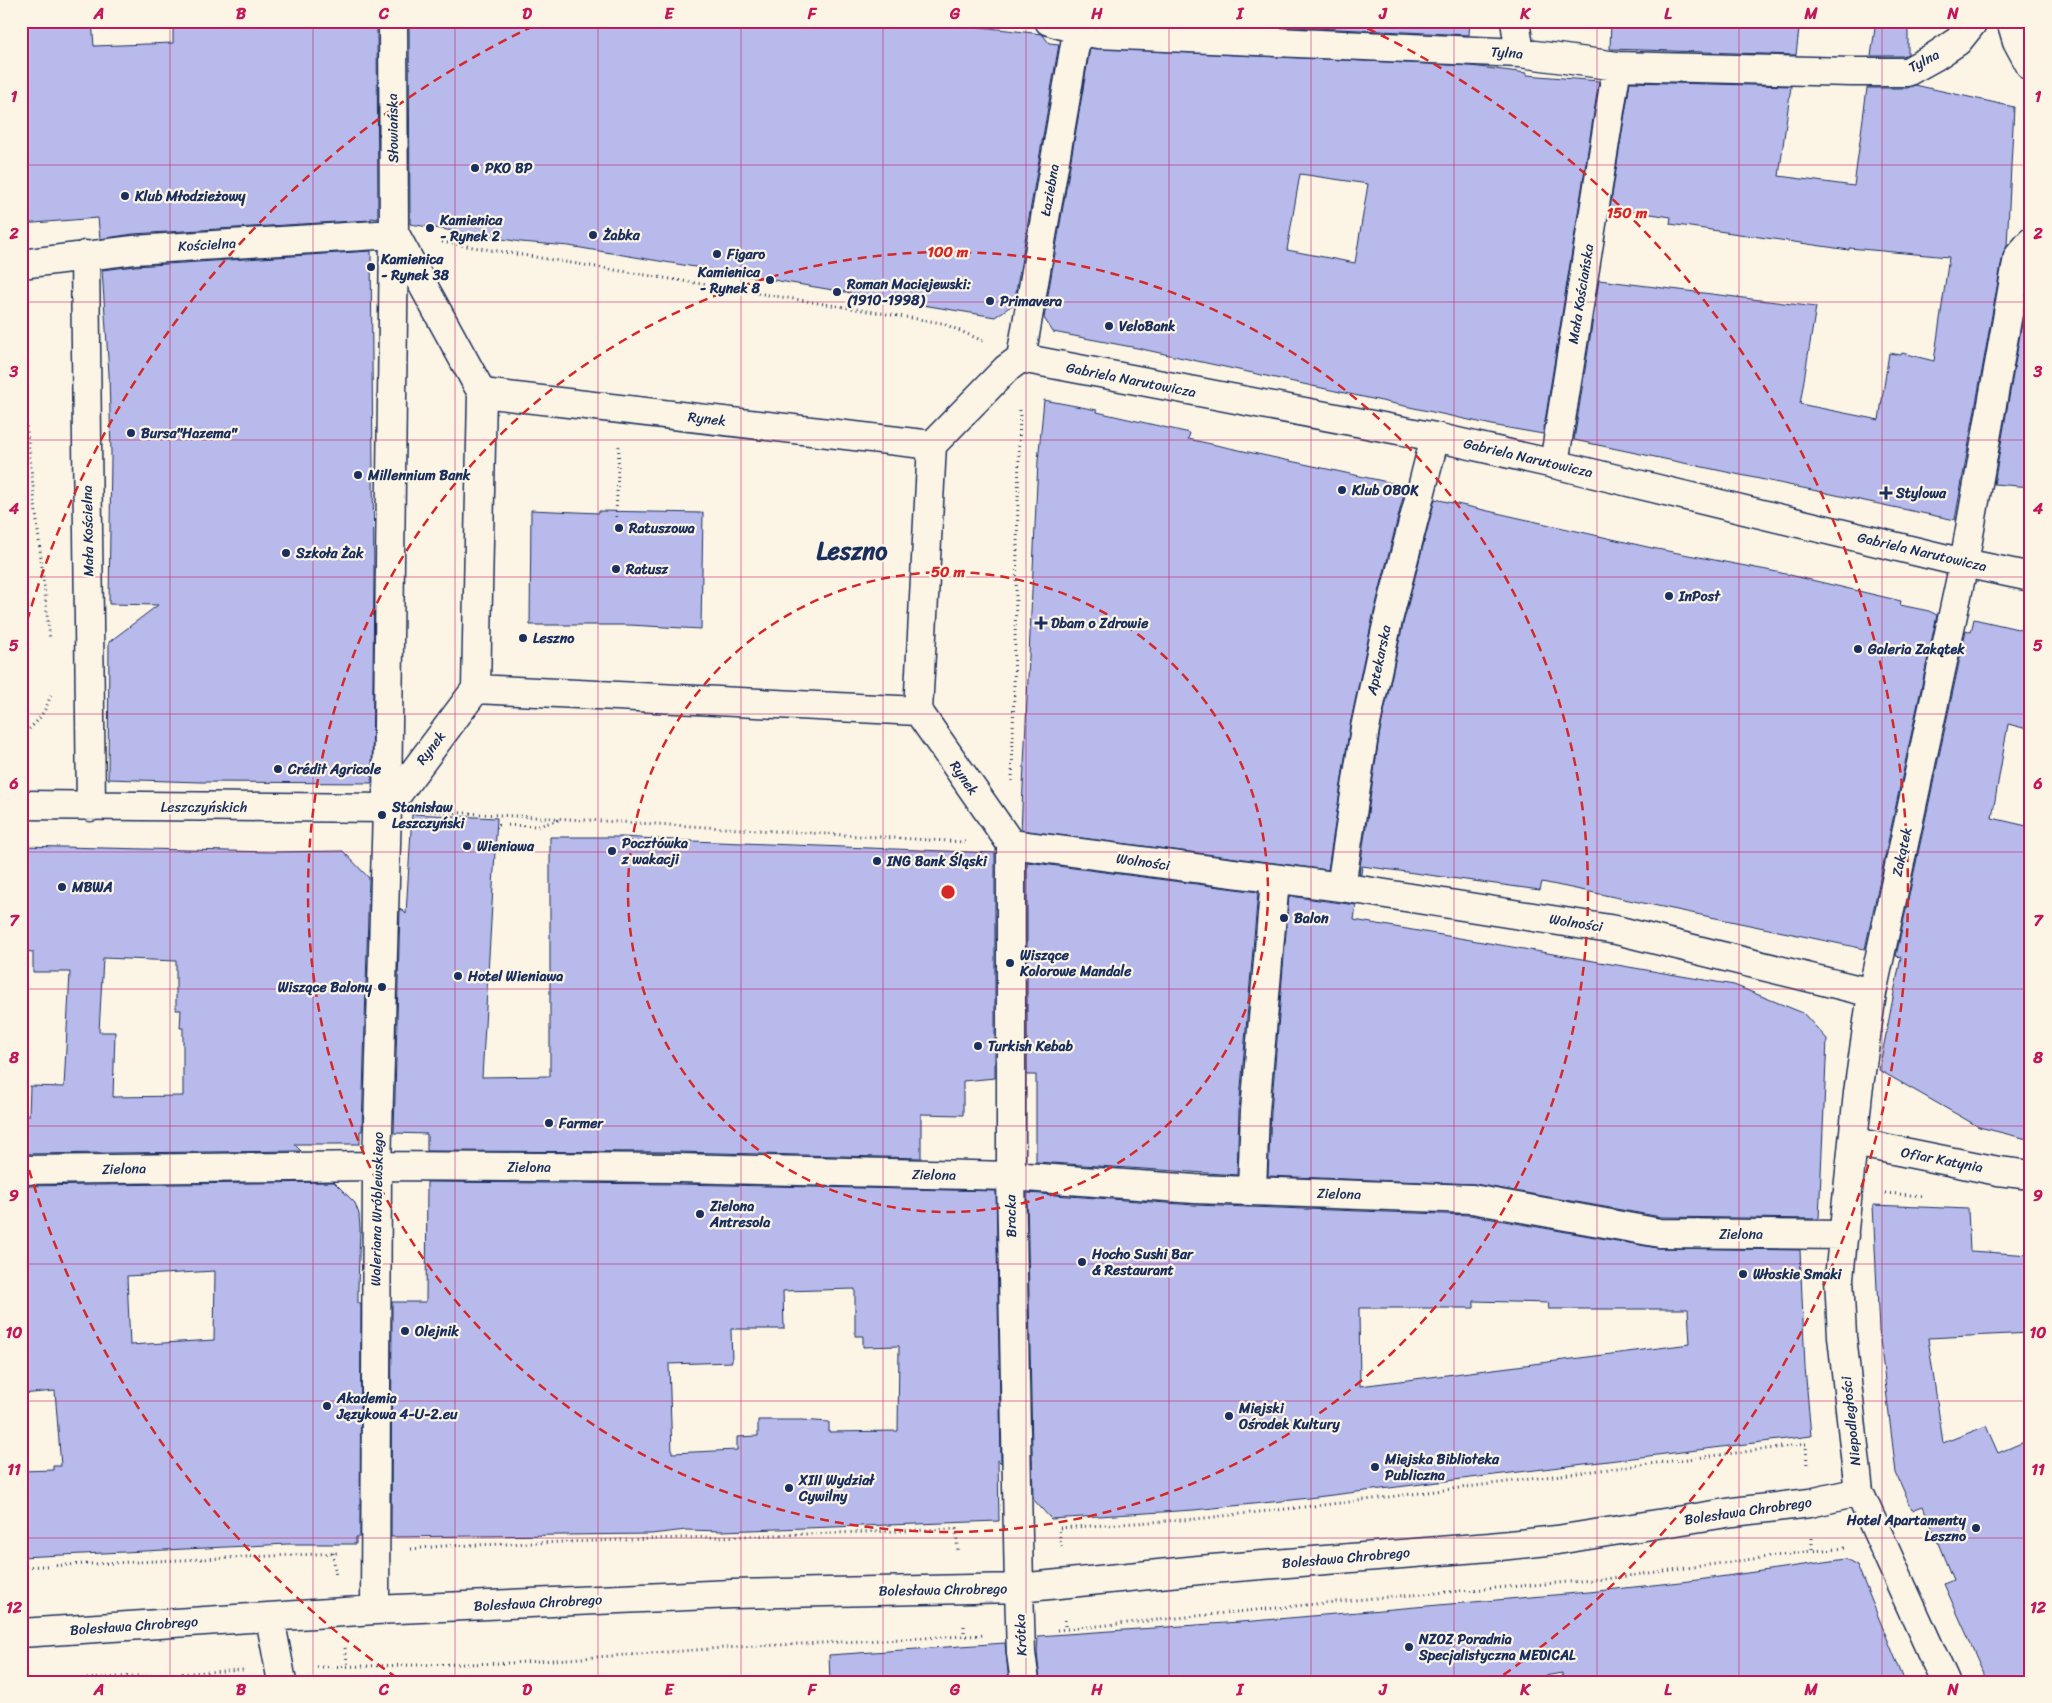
<svg xmlns="http://www.w3.org/2000/svg" width="2052" height="1703" viewBox="0 0 2052 1703" font-family="Sriracha,sans-serif">
<style>
.building{fill:#b7baeb;stroke:#1b2f5e;fill-rule:evenodd}
.lines{fill:none;stroke-linecap:round;stroke-linejoin:round}
.minor-casing{stroke:#1b2f5e;stroke-width:31}
.path{stroke:#1b2f5e;stroke-width:3;stroke-dasharray:1 4;stroke-linecap:butt}
.minor{stroke:#fcf5e5;stroke-width:28}
.grid{fill:none;stroke:#c2185b;stroke-width:1;stroke-opacity:0.55}
.ring{fill:none;stroke:#d62828;stroke-width:2.5;stroke-dasharray:9 6}
.poi-dot{fill:#1b2f5e;stroke:#fcf5e5;stroke-width:2}
.labels{text-anchor:middle;dominant-baseline:central;stroke-width:4.5;stroke-linejoin:round;paint-order:stroke}
.street-label{font-size:14px;fill:#1b2f5e;stroke:#fcf5e5}
.poi-label{font-size:14px;font-weight:bold;fill:#1b2f5e;stroke:#fcf5e5;text-anchor:start}
.town-label{font-size:24px;font-weight:bold;fill:#1b2f5e;stroke:#fcf5e5}
.centre{fill:#d62828;stroke:#fcf5e5;stroke-width:2.5}
.ring-label{font-size:15px;text-anchor:middle;font-weight:bold;fill:#d62828;stroke:#fcf5e5;stroke-width:4.5;stroke-linejoin:round;paint-order:stroke}
.neatline{fill:none;stroke:#c2185b;stroke-width:2}
.grid-label{font-size:16px;text-anchor:middle;font-weight:bold;fill:#c2185b}
</style>
<rect width="100%" height="100%" fill="#fcf5e5"/>
<filter id="ink" filterUnits="userSpaceOnUse"><feTurbulence type="fractalNoise" baseFrequency=".02" numOctaves="2"/><feDisplacementMap in="SourceGraphic" scale="10" xChannelSelector="R" yChannelSelector="G"/><feConvolveMatrix kernelMatrix="1 2 1 2 8 2 1 2 1" color-interpolation-filters="sRGB"/></filter>
<g filter="url(#ink)">
<!-- building -->
<path class="building" d="M21 21H92L94 46 173 43V21H377L378 219 371 218V220L133 234 100 239 98 218 21 224Z
M409 21H928L1042 34 1049 43 1059 44 1014 304 995 317 569 246 521 242 410 224Z
M1162 21H1470L1469 35Z
M1611 21H1800L1796 55 1610 49Z
M1876 21H1908V54L1903 56H1871Z
M1090 48 1471 66 1527 73V75L1599 81 1543 434 1497 426 1137 348 1053 332 1044 318ZM1300 174 1368 184 1355 263 1287 250Z
M1630 82 1791 86 1779 176 1854 186 1867 88H1907L1915 85 2014 107 2007 246 2003 254 1955 520 1574 440 1599 280 1816 307 1800 404 1879 420 1889 353 1901 355 1902 353 1934 361 1949 257 1849 248V250L1670 224 1671 217 1610 208Z
M371 251 374 573 372 783 199 782 108 779 109 642 158 605 109 604 111 454 109 374 102 270 135 266Z
M2030 277H2031V487L1994 484Z
M1044 400 1097 410V412L1190 433 1188 439 1406 486 1373 616 1350 725 1328 870 1021 830 1038 461Z
M1435 499 1652 548 1777 572 1901 601 1900 605 1929 611 1937 615 1865 949 1542 882 1540 890 1362 866 1361 874H1359L1380 731 1403 624Z
M531 510 599 513V511L703 513 701 629 629 625H530Z
M1974 619 2031 632V730L2008 724 1992 818 2031 827V1140L1979 1127 1879 1070 1901 957 1896 956 1966 630 1971 632Z
M412 814 497 818 482 1077 550 1076V837H622L692 841 995 853V1078L963 1081V1115L921 1114V1158L678 1152 427 1151V1134L394 1133 400 908 406 914Z
M21 846 270 852 343 851 369 878 362 1131H360V1144H294L301 1151 21 1154V1116H29L30 1086 64 1087 70 972H33V952L21 951ZM103 958 176 961V1010H181L180 1028H183V1096L113 1097 115 1032H99Z
M1027 862 1258 892 1239 1110 1237 1175 1036 1162V1075H1027Z
M1289 896 1356 905 1354 920 1734 985 1803 1013 1827 1039 1819 1219 1661 1217 1475 1184 1268 1176 1271 1112Z
M334 1182 355 1203 359 1214 360 1229 358 1288V1303H361L360 1537H356V1544H288L21 1557V1471L53 1470V1466H61L55 1391 21 1394V1186ZM215 1271 214 1340 130 1345 127 1276Z
M427 1182 678 1184 996 1191 1001 1463 998 1460 999 1521 722 1531 686 1530 651 1534 391 1537 392 1302H426ZM855 1289V1336H863V1347L899 1346 898 1431 829 1432V1422L802 1420H758V1436L737 1437V1450L672 1453 669 1364 732 1362 731 1329H784L783 1291Z
M1027 1193 1194 1205 1470 1215 1657 1248 1800 1250 1805 1367 1811 1436 1292 1500 1194 1510 1051 1519 1033 1499ZM1474 1301 1549 1303 1548 1309H1688L1690 1344 1360 1386 1359 1308H1474Z
M1873 1205 1968 1209 1970 1251 2031 1255V1333L1928 1338 1943 1443 1986 1426 1998 1453 2031 1439V1682H1988L1944 1584 1953 1580 1923 1506 1912 1510 1896 1473 1879 1331Z
M1846 1559 1857 1565 1905 1682H1563L1562 1673 1511 1682H1040L1037 1652 1038 1636 1254 1621 1589 1592 1698 1580Z
M1005 1643 1009 1682H830L829 1655Z"/>
<g class="lines">
<!-- minor casing -->
<g class="minor-casing">
<path id="minor" d="M1049 21 1078 30 1098 34 1520 53 1617 66 1851 72H1907L1934 57 1958 41 1974 21
M1515 21 1520 53
M2011 21 2017 41 2031 67
M85 255 91 807
M21 264 134 250 394 234
M1021 358 1435 437 1554 464 1964 563 2031 577
M1021 358 1079 21
M482 393 932 445 918 711 1011 844
M932 445 1006 369 1021 358
M1554 464 1617 66
M476 689 918 711
M21 805 387 808
M387 808 476 689 482 393 396 236
M1011 844 1341 887 1616 930 1872 993
M1011 844V1176L1019 1588 1021 1653 1025 1682
M1341 887 1365 728 1388 620 1435 437
M1854 1142 1998 1171 2031 1175
M21 1170 377 1166 678 1168 1011 1176 1195 1189 1472 1199 1660 1233 1844 1235
M1252 1190 1255 1111 1275 880
M375 1610 377 1166 387 808 394 234 393 21
M270 1618 282 1682
M21 1633 375 1610 732 1594 1019 1588 1199 1570 1490 1547 1557 1540 1733 1512 1810 1503 1859 1492
M1945 1682 1859 1492 1842 1336 1839 1278 1858 1093 1872 993 1964 563 2018 257 2031 242"/>
</g>
<!-- path -->
<path class="path" d="M442 242 942 323 983 341
M21 377 50 640
M616 517 619 446
M21 735C36 725 47 711 51 693
M1012 781 1020 408
M430 811 965 842
M498 825 538 826 559 820
M1885 1193 1923 1196
M1812 1538V1551L1846 1548
M1061 1547 1059 1528 1196 1519 1349 1502 1806 1444 1807 1467
M411 1549 443 1546 956 1529 958 1553
M333 1553 336 1577
M21 1567 338 1553
M1065 1620V1630
M964 1626V1636
M1057 1630 1375 1598 1605 1579 1812 1551
M345 1648 348 1667
M317 1667 511 1663 738 1647 985 1635
M32 1682 243 1670"/>
<!-- minor -->
<use href="#minor" class="minor"/>
</g>
</g>
<!-- grid -->
<path class="grid" d="M170 21V1682M313 21V1682M455 21V1682M598 21V1682M741 21V1682M883 21V1682M1026 21V1682M1169 21V1682M1311 21V1682M1454 21V1682M1597 21V1682M1739 21V1682M1882 21V1682M21 165H2031M21 302H2031M21 440H2031M21 577H2031M21 714H2031M21 852H2031M21 989H2031M21 1126H2031M21 1264H2031M21 1401H2031M21 1538H2031"/>
<!-- distance rings -->
<g class="ring">
<circle cx="948" cy="892" r="320"/>
<circle cx="948" cy="892" r="640"/>
<path d="M397 1678A960 960 0 0 1 23 1149M23 635A960 960 0 0 1 542 22M1354 22A960 960 0 0 1 1499 1678"/>
</g>
<!-- markers -->
<g class="poi-dot">
<circle cx="475" cy="168" r="5"/>
<circle cx="125" cy="196" r="5"/>
<circle cx="430" cy="228" r="5"/>
<circle cx="593" cy="235" r="5"/>
<circle cx="717" cy="254" r="5"/>
<circle cx="371" cy="267" r="5"/>
<circle cx="770" cy="280" r="5"/>
<circle cx="837" cy="292" r="5"/>
<circle cx="990" cy="301" r="5"/>
<circle cx="1109" cy="326" r="5"/>
<circle cx="131" cy="433" r="5"/>
<circle cx="358" cy="475" r="5"/>
<circle cx="1342" cy="490" r="5"/>
<path d="M1883.5 485.5h5v5h5v5h-5v5h-5v-5h-5v-5h5z"/>
<circle cx="619" cy="528" r="5"/>
<circle cx="286" cy="553" r="5"/>
<circle cx="616" cy="569" r="5"/>
<circle cx="1669" cy="596" r="5"/>
<path d="M1038.5 615.5h5v5h5v5h-5v5h-5v-5h-5v-5h5z"/>
<circle cx="523" cy="638" r="5"/>
<circle cx="1858" cy="649" r="5"/>
<circle cx="278" cy="769" r="5"/>
<circle cx="382" cy="815" r="5"/>
<circle cx="467" cy="846" r="5"/>
<circle cx="612" cy="851" r="5"/>
<circle cx="877" cy="861" r="5"/>
<circle cx="62" cy="887" r="5"/>
<circle cx="1284" cy="918" r="5"/>
<circle cx="1010" cy="963" r="5"/>
<circle cx="458" cy="976" r="5"/>
<circle cx="382" cy="987" r="5"/>
<circle cx="978" cy="1046" r="5"/>
<circle cx="549" cy="1123" r="5"/>
<circle cx="700" cy="1214" r="5"/>
<circle cx="1082" cy="1262" r="5"/>
<circle cx="1743" cy="1274" r="5"/>
<circle cx="405" cy="1331" r="5"/>
<circle cx="327" cy="1406" r="5"/>
<circle cx="1229" cy="1416" r="5"/>
<circle cx="1375" cy="1467" r="5"/>
<circle cx="789" cy="1488" r="5"/>
<circle cx="1976" cy="1528" r="5"/>
<circle cx="1409" cy="1647" r="5"/>
</g>
<g class="labels">
<!-- street labels -->
<g class="street-label">
<text transform="translate(1507 53) rotate(4)">Tylna</text>
<text transform="translate(1924 61) rotate(-28)">Tylna</text>
<text transform="translate(393 128) rotate(-91)">Słowiańska</text>
<text transform="translate(1050 190) rotate(-80)">Łaziebna</text>
<text transform="translate(207 245) rotate(-3)">Kościelna</text>
<text transform="translate(1581 294) rotate(-81)">Mała Kościańska</text>
<text transform="translate(1131 380) rotate(11)">Gabriela Narutowicza</text>
<text transform="translate(707 419) rotate(7)">Rynek</text>
<text transform="translate(1528 458) rotate(13)">Gabriela Narutowicza</text>
<text transform="translate(88 531) rotate(-91)">Mała Kościelna</text>
<text transform="translate(1922 552) rotate(13)">Gabriela Narutowicza</text>
<text transform="translate(1379 660) rotate(-78)">Aptekarska</text>
<text transform="translate(431 748) rotate(-53)">Rynek</text>
<text transform="translate(964 778) rotate(55)">Rynek</text>
<text x="204" y="807">Leszczyńskich</text>
<text transform="translate(1902 852) rotate(-78)">Zakątek</text>
<text transform="translate(1143 862) rotate(8)">Wolności</text>
<text transform="translate(1576 923) rotate(9)">Wolności</text>
<text transform="translate(1942 1160) rotate(11)">Ofiar Katynia</text>
<text x="529" y="1167">Zielona</text>
<text transform="translate(124 1169) rotate(-1)">Zielona</text>
<text transform="translate(934 1175) rotate(1)">Zielona</text>
<text transform="translate(1339 1194) rotate(2)">Zielona</text>
<text transform="translate(377 1209) rotate(-89)">Waleriana Wróblewskiego</text>
<text transform="translate(1011 1216) rotate(-91)">Bracka</text>
<text x="1741" y="1234">Zielona</text>
<text transform="translate(1851 1421) rotate(-96)">Niepodległości</text>
<text transform="translate(1748 1511) rotate(-8)">Bolesława Chrobrego</text>
<text transform="translate(1346 1558) rotate(-5)">Bolesława Chrobrego</text>
<text transform="translate(943 1590) rotate(-1)">Bolesława Chrobrego</text>
<text transform="translate(538 1603) rotate(-3)">Bolesława Chrobrego</text>
<text transform="translate(134 1626) rotate(-4)">Bolesława Chrobrego</text>
<text transform="translate(1021 1635) rotate(-93)">Krótka</text>
</g>
<!-- poi labels -->
<g class="poi-label">
<text x="485" y="168">PKO BP</text>
<text x="135" y="196">Klub Młodzieżowy</text>
<text x="440" y="220">Kamienica<tspan x="440" dy="16">- Rynek 2</tspan></text>
<text x="603" y="235">Żabka</text>
<text x="727" y="254">Figaro</text>
<text x="381" y="259">Kamienica<tspan x="381" dy="16">- Rynek 38</tspan></text>
<text x="760" y="272" text-anchor="end">Kamienica<tspan x="760" dy="16">- Rynek 8</tspan></text>
<text x="847" y="284">Roman Maciejewski:<tspan x="847" dy="16">(1910-1998)</tspan></text>
<text x="1000" y="301">Primavera</text>
<text x="1119" y="326">VeloBank</text>
<text x="141" y="433">Bursa"Hazema"</text>
<text x="368" y="475">Millennium Bank</text>
<text x="1352" y="490">Klub OBOK</text>
<text x="1896" y="493">Stylowa</text>
<text x="629" y="528">Ratuszowa</text>
<text x="296" y="553">Szkoła Żak</text>
<text x="626" y="569">Ratusz</text>
<text x="1679" y="596">InPost</text>
<text x="1051" y="623">Dbam o Zdrowie</text>
<text x="533" y="638">Leszno</text>
<text x="1868" y="649">Galeria Zakątek</text>
<text x="288" y="769">Crédit Agricole</text>
<text x="392" y="807">Stanisław<tspan x="392" dy="16">Leszczyński</tspan></text>
<text x="622" y="843">Pocztówka<tspan x="622" dy="16">z wakacji</tspan></text>
<text x="477" y="846">Wieniawa</text>
<text x="887" y="861">ING Bank Śląski</text>
<text x="72" y="887">MBWA</text>
<text x="1294" y="918">Balon</text>
<text x="1020" y="955">Wiszące<tspan x="1020" dy="16">Kolorowe Mandale</tspan></text>
<text x="468" y="976">Hotel Wieniawa</text>
<text x="372" y="987" text-anchor="end">Wiszące Balony</text>
<text x="988" y="1046">Turkish Kebab</text>
<text x="559" y="1123">Farmer</text>
<text x="710" y="1206">Zielona<tspan x="710" dy="16">Antresola</tspan></text>
<text x="1092" y="1254">Hocho Sushi Bar<tspan x="1092" dy="16">&amp; Restaurant</tspan></text>
<text x="1753" y="1274">Włoskie Smaki</text>
<text x="415" y="1331">Olejnik</text>
<text x="337" y="1398">Akademia<tspan x="337" dy="16">Językowa 4-U-2.eu</tspan></text>
<text x="1239" y="1408">Miejski<tspan x="1239" dy="16">Ośrodek Kultury</tspan></text>
<text x="1385" y="1459">Miejska Biblioteka<tspan x="1385" dy="16">Publiczna</tspan></text>
<text x="799" y="1480">XIII Wydział<tspan x="799" dy="16">Cywilny</tspan></text>
<text x="1966" y="1520" text-anchor="end">Hotel Apartamenty<tspan x="1966" dy="16">Leszno</tspan></text>
<text x="1419" y="1639">NZOZ Poradnia<tspan x="1419" dy="16">Specjalistyczna MEDICAL</tspan></text>
</g>
<!-- town labels -->
<g class="town-label">
<text x="852" y="551">Leszno</text>
</g>
</g>
<circle cx="948" cy="892" r="8" class="centre"/>
<g class="ring-label">
<text x="1627" y="218">150 m</text>
<text x="948" y="257">100 m</text>
<text x="948" y="577">50 m</text>
</g>
<!-- margin -->
<rect width="2052" height="1703" fill="none" stroke="#fcf5e5" stroke-width="55"/>
<rect x="28" y="28" width="1996" height="1648" class="neatline"/>
<g class="grid-label">
<text x="99" y="19">A</text>
<text x="241" y="19">B</text>
<text x="384" y="19">C</text>
<text x="527" y="19">D</text>
<text x="669" y="19">E</text>
<text x="812" y="19">F</text>
<text x="955" y="19">G</text>
<text x="1097" y="19">H</text>
<text x="1240" y="19">I</text>
<text x="1383" y="19">J</text>
<text x="1525" y="19">K</text>
<text x="1668" y="19">L</text>
<text x="1811" y="19">M</text>
<text x="1953" y="19">N</text>
<text x="14" y="102">1</text>
<text x="2038" y="102">1</text>
<text x="14" y="239">2</text>
<text x="2038" y="239">2</text>
<text x="14" y="377">3</text>
<text x="2038" y="377">3</text>
<text x="14" y="514">4</text>
<text x="2038" y="514">4</text>
<text x="14" y="651">5</text>
<text x="2038" y="651">5</text>
<text x="14" y="789">6</text>
<text x="2038" y="789">6</text>
<text x="14" y="926">7</text>
<text x="2038" y="926">7</text>
<text x="14" y="1063">8</text>
<text x="2038" y="1063">8</text>
<text x="14" y="1201">9</text>
<text x="2038" y="1201">9</text>
<text x="14" y="1338">10</text>
<text x="2038" y="1338">10</text>
<text x="14" y="1475">11</text>
<text x="2038" y="1475">11</text>
<text x="14" y="1613">12</text>
<text x="2038" y="1613">12</text>
<text x="99" y="1695">A</text>
<text x="241" y="1695">B</text>
<text x="384" y="1695">C</text>
<text x="527" y="1695">D</text>
<text x="669" y="1695">E</text>
<text x="812" y="1695">F</text>
<text x="955" y="1695">G</text>
<text x="1097" y="1695">H</text>
<text x="1240" y="1695">I</text>
<text x="1383" y="1695">J</text>
<text x="1525" y="1695">K</text>
<text x="1668" y="1695">L</text>
<text x="1811" y="1695">M</text>
<text x="1953" y="1695">N</text>
</g>
</svg>
